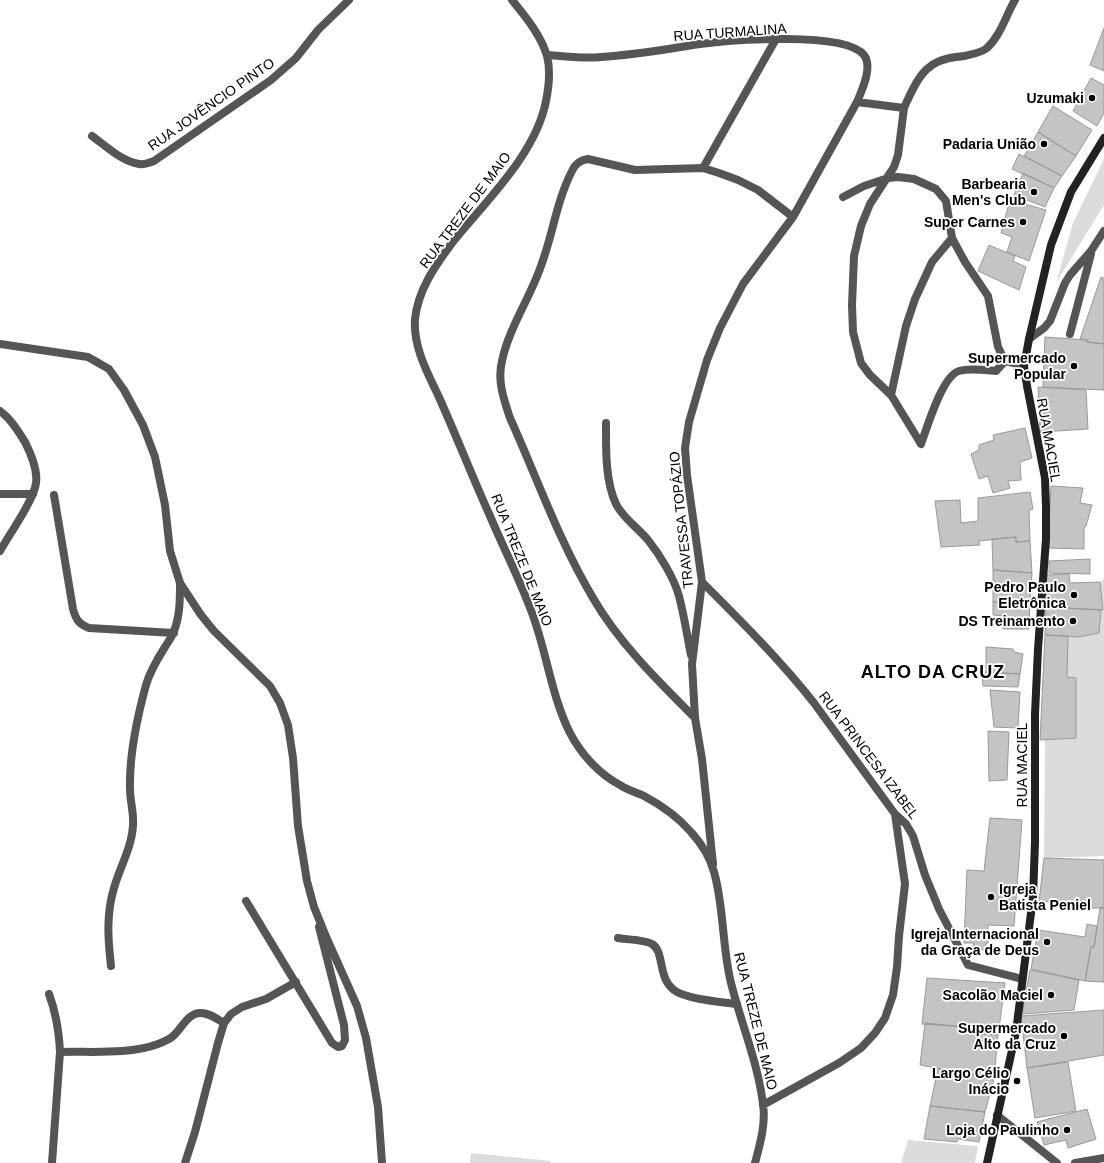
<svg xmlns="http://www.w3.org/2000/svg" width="1104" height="1163" viewBox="0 0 1104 1163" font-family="Helvetica,sans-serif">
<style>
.green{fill:#dcdcdc}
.building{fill:#c4c4c4;stroke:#999}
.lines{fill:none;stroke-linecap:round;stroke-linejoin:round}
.service{stroke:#555;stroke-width:8}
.minor{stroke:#555;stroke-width:8}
.tertiary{stroke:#555;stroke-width:8}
.secondary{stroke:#222;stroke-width:8}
.poi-dot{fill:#000;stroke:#fff;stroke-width:1.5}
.labels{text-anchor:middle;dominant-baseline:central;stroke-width:3.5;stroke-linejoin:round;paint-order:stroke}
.street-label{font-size:14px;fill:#000;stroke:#fff}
.poi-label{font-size:14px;font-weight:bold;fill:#000;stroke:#fff;text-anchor:end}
.district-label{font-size:18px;font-weight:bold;letter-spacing:1px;fill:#000;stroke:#fff}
</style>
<rect width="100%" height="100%" fill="#fff"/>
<!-- green -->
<path class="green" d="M1104 159V205L1056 283 1073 223Z
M1104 579V856L1044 858 1045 740 1076 738V678L1067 677 1068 636 1099 633 1101 610H1103L1100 582Z
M908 1140 978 1146 975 1163H901Z
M471 1153 551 1161 550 1163H470Z"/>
<!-- building -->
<path class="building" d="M1104 28V71L1090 65Z
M1091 78 1104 85V113L1097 126 1073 111Z
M1053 106 1092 130 1076 156 1038 132Z
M1038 132 1076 156 1062 176 1024 156Z
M1019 154 1062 176 1054 188 1012 169Z
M1023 173 1054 188 1045 207 1014 195Z
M1010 200 1046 210 1029 261 1007 252 1012 237 1001 233Z
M989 245 1015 256 1013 261 1026 267 1019 290 978 271Z
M1101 277 1104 278V344L1087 342V340L1080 339Z
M1045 337 1087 340V342L1104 344V390L1043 387Z
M1038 387 1086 390 1088 429 1040 432Z
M1025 428 1032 458 1020 462 1021 480 1008 481 1010 488 993 493 988 476 979 479 971 454 979 450V445L994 440 993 435Z
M1051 486 1083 488 1080 503 1092 505 1086 526 1084 528V549L1048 548Z
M1030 492 1033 509 1029 510 1030 541 1016 542V537L979 541 980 545 941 547 935 501 960 500 961 523 978 521V498Z
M1016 537V542L1030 541 1032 573 993 570 992 539Z
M1090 559V574L1049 573V561Z
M993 570 1032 573 1030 602H993Z
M1069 574 1070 583 1100 582 1103 610 1046 607V575Z
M993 602H1030L1029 629H1003L1004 616 993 615Z
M1046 607 1101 610 1099 633 1078 637 1045 635Z
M1045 635 1068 636 1067 677 1076 678V738L1040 740Z
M986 647 1013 649 1014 652 1023 654 1020 674 986 672Z
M986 672 1020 674 1018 687 983 686 982 673Z
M990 690 1020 692 1018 728 994 727Z
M988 731 1009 732 1007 780 989 781Z
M990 818 1022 820 1014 926 988 925V943H986L985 950 973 949 974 943H964L967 870 984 871Z
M1044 858 1104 860V908H1086L1084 901 1039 902Z
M1100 908H1104V982L1085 981 1091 947H1094Z
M1087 924 1097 926 1094 947H1091L1085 981 1031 969 1038 930 1085 937Z
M1030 970 1079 980 1074 1010 1022 1014Z
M927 978 1005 983 999 1029 922 1024Z
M1104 1010V1055L1027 1068 1021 1016Z
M925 1023 975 1028 974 1033 998 1035 994 1079 920 1065Z
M975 1028 999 1029 998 1035 974 1033Z
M1068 1062 1076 1111 1035 1118 1027 1068Z
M938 1069 994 1079 985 1112 930 1106Z
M930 1106 985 1112 979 1142 958 1139 957 1142 924 1139Z
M1087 1109 1096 1139 1068 1148 1066 1140 1044 1145 1037 1122Z"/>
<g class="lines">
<!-- service -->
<path class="service" d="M703 168 776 39
M0 494H33
M618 938C628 940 642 939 652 944 665 952 657 977 674 990 685 999 721 1002 737 1004
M49 994C56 1013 59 1031 60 1052L52 1163
M60 1052C90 1051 129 1055 158 1044 163 1042 168 1040 172 1037 181 1030 187 1014 199 1013 208 1012 217 1019 224 1023"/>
<!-- minor -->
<path class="minor" d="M512 0C525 16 541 35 547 56 551 71 549 86 546 101 536 154 485 202 452 243 435 266 418 290 415 319 413 346 427 372 438 395 456 435 472 476 490 516 504 549 520 580 532 613 547 653 551 695 570 733 581 754 599 774 620 785 627 790 636 792 644 796 661 805 678 817 691 832 701 843 710 857 714 872 724 906 722 947 731 983 741 1023 758 1063 763 1104 766 1124 760 1144 755 1163
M547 55C565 56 583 59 601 57 635 55 667 49 700 44 730 40 845 31 864 55 873 67 862 90 857 102
M904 108 898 155 894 167 870 204 861 226 854 256 852 305 853 332 861 363 870 375 891 395 921 444
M92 136C106 146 121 161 139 164 144 165 149 163 154 161L271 80 296 58 318 30 349 0
M843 197 864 186 888 178 898 177 914 179 936 189 946 201 952 238 965 262 988 296 998 347 1005 361 1024 366
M1070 334 1091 254
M1029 339 1044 328 1050 321 1065 283 1070 275 1091 251 1104 231
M891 395 906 326 915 299 932 262 952 238
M0 411C11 419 18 431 25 442 31 454 38 470 36 483 34 500 9 535 0 551
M606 423C606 448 605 481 616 504 623 518 638 528 648 540 660 555 674 578 679 596 684 615 687 635 691 655
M921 444C927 428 942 376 959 371 970 368 984 370 996 371L1005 361
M54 495 73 609C76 620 79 624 89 628L174 633
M702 582C741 621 780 660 814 703 841 740 868 777 895 814L906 824 913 836 925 875 939 909 968 965 1022 979
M695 718C658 681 619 643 593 598 559 541 537 478 510 418 504 400 497 381 502 361 509 327 531 297 542 263 553 233 557 200 572 171 575 164 580 160 588 159L635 170 703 168 719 173 738 180 758 190 793 217
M713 864 702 759 695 718 692 664 702 582 687 475 685 448 689 422 707 360 720 328 743 284 793 217 857 102 904 108C913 88 922 64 946 59 952 57 958 57 964 56 972 54 981 53 987 48 1001 35 1006 15 1015 0
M246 901 332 1043 338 1047 342 1046 345 1040 344 1025 319 927
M111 966C108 940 106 914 114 888 120 867 132 847 133 825 134 813 130 801 130 789 129 754 137 718 146 685 150 671 158 658 165 647 168 642 172 637 174 631 180 616 180 599 180 583
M763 1105 839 1063 861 1048 875 1033 885 1018 893 995 897 967 899 936 905 884 895 814
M185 1163 195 1132 218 1043 224 1023 231 1014 242 1007 266 999 296 982"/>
<!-- tertiary -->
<path class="tertiary" d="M0 344 88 357 109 369 124 390 143 425 155 457 165 505 170 551 180 583 201 615 214 631 270 686 280 703 288 725 293 758 298 826 307 881 314 907 327 939 357 1006 366 1038 378 1107 382 1163
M997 1115 1057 1163
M1075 1163 1104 1158"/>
<!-- secondary -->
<path class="secondary" d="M987 1163 1016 1032 1033 897 1035 842V714L1038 649 1046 539V507L1045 478 1027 386 1024 366 1029 339 1051 245 1071 192 1104 138"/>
</g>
<!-- markers -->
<g class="poi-dot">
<circle cx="1092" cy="98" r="4"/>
<circle cx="1044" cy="144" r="4"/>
<circle cx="1034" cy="192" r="4"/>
<circle cx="1023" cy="222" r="4"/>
<circle cx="1074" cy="366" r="4"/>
<circle cx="1074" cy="595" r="4"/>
<circle cx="1073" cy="621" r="4"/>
<circle cx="991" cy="897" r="4"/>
<circle cx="1047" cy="942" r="4"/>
<circle cx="1051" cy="995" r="4"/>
<circle cx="1064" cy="1036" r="4"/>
<circle cx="1017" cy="1081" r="4"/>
<circle cx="1067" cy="1130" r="4"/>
</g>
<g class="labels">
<!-- street labels -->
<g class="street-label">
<text transform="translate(730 32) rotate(-4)">RUA TURMALINA</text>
<text transform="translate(211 104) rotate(-35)">RUA JOVÊNCIO PINTO</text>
<text transform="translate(465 210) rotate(-53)">RUA TREZE DE MAIO</text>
<text transform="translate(1049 440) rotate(80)">RUA MACIEL</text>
<text transform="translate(681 520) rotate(-96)">TRAVESSA TOPÁZIO</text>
<text transform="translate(522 560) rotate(68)">RUA TREZE DE MAIO</text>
<text transform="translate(869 755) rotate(53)">RUA PRINCESA IZABEL</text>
<text transform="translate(1022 765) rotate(-90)">RUA MACIEL</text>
<text transform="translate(756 1021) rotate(76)">RUA TREZE DE MAIO</text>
</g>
<!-- poi labels -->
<g class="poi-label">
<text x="1084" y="98">Uzumaki</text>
<text x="1036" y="144">Padaria União</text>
<text x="1026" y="184">Barbearia<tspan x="1026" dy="16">Men's Club</tspan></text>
<text x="1015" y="222">Super Carnes</text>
<text x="1066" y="358">Supermercado<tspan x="1066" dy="16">Popular</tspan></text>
<text x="1066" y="587">Pedro Paulo<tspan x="1066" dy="16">Eletrônica</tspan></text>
<text x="1065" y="621">DS Treinamento</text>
<text x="999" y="889" text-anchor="start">Igreja<tspan x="999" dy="16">Batista Peniel</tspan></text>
<text x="1039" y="934">Igreja Internacional<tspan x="1039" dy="16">da Graça de Deus</tspan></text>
<text x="1043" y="995">Sacolão Maciel</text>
<text x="1056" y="1028">Supermercado<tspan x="1056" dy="16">Alto da Cruz</tspan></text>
<text x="1009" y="1073">Largo Célio<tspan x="1009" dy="16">Inácio</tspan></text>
<text x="1059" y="1130">Loja do Paulinho</text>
</g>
<!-- district labels -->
<g class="district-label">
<text x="933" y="672">ALTO DA CRUZ</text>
</g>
</g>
</svg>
